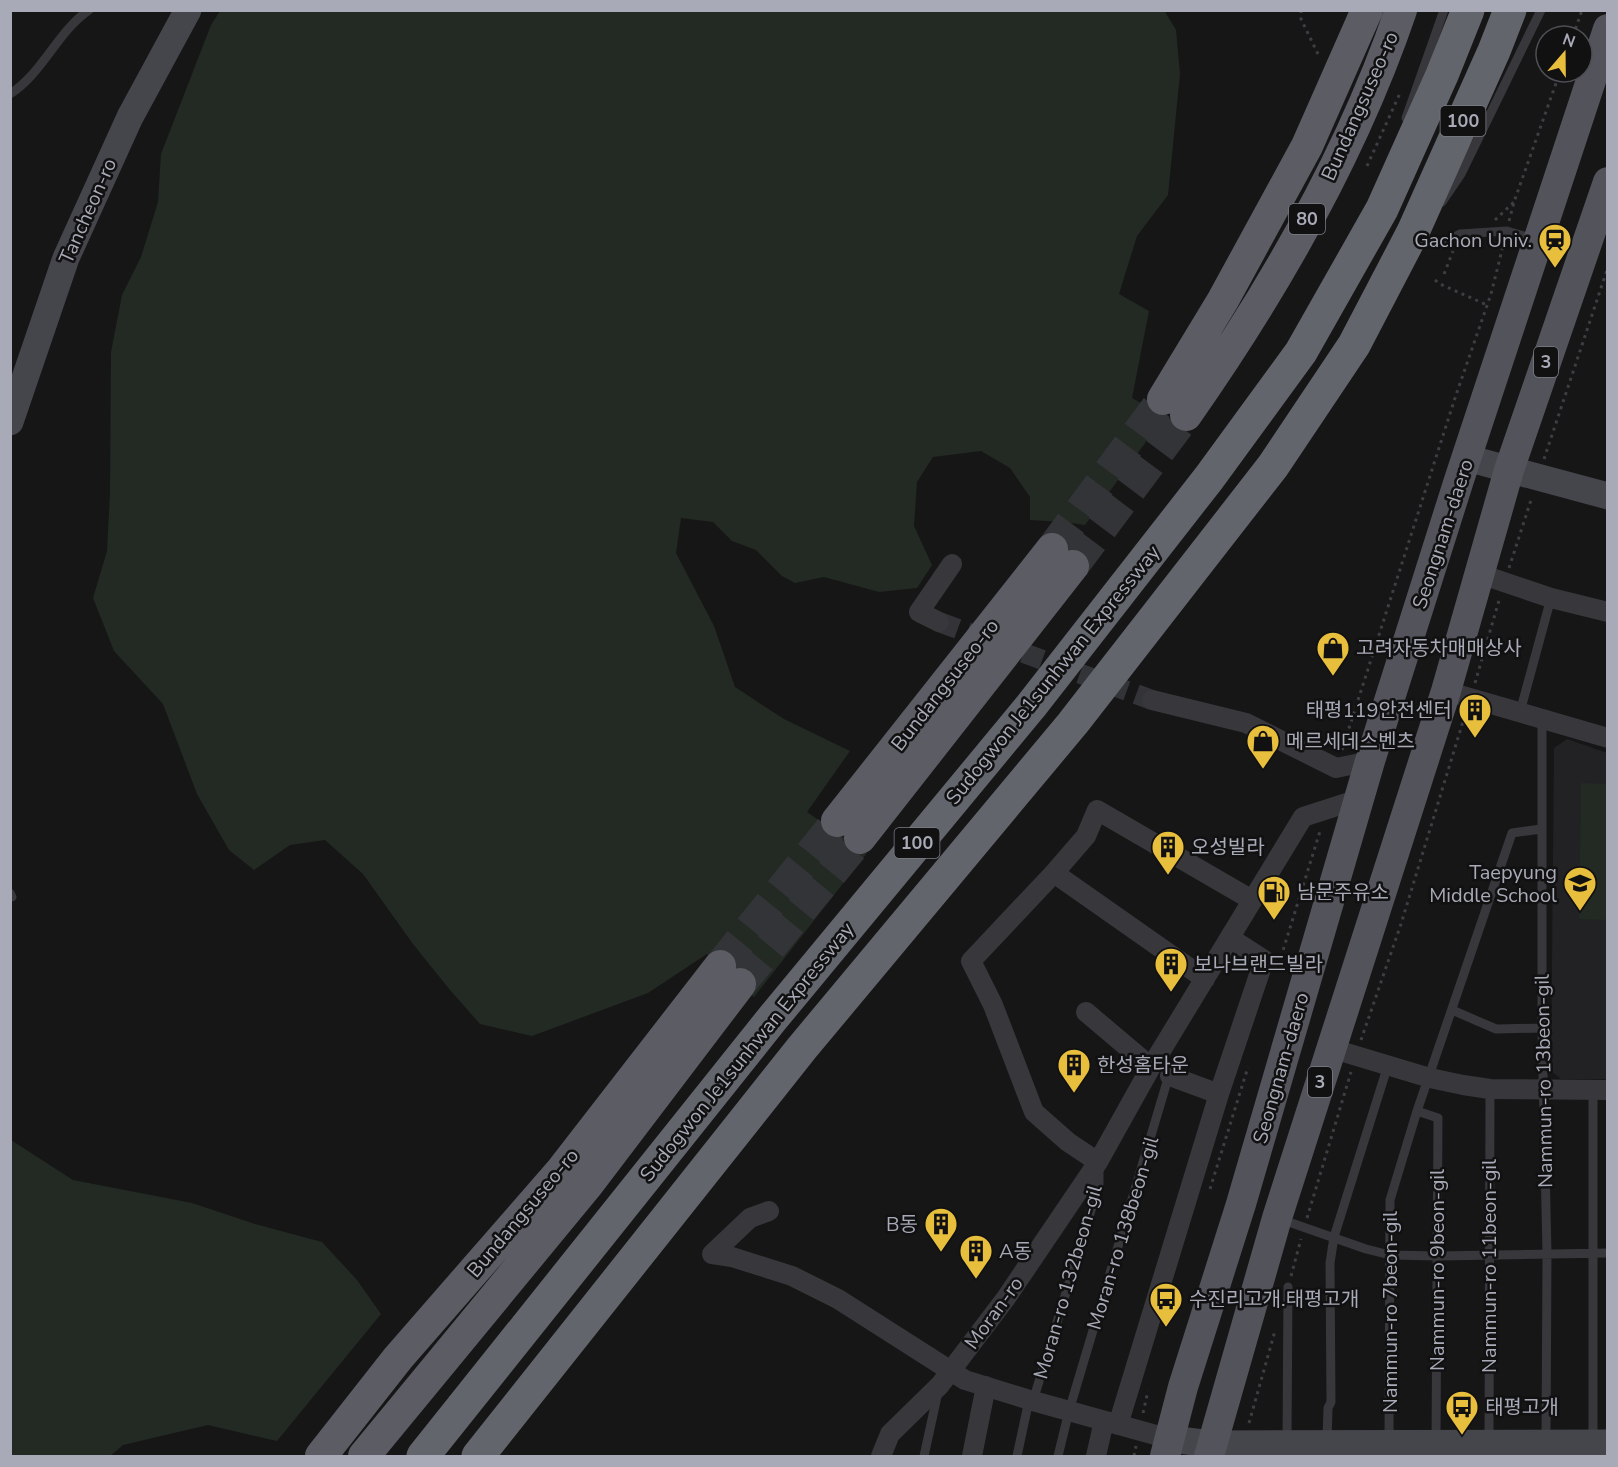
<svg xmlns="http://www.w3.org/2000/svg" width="1618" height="1467" viewBox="0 0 1618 1467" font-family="'Nunito Sans','Noto Sans KR',sans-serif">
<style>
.built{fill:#222224}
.green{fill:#222a23}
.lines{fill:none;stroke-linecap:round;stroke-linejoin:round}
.minor-tunnel{stroke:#333437;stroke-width:20;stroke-dasharray:20 10;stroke-linecap:butt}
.trunk-tunnel{stroke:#333437;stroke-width:32;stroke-dasharray:32 16;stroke-linecap:butt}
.path{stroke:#3d3e43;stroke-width:3;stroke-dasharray:3 4.5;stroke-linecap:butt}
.service{stroke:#37373c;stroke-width:9}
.minor{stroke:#37373c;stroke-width:20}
.secondary{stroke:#45464c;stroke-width:27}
.primary{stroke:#53545b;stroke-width:30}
.trunk{stroke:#5b5c64;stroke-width:32}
.motorway{stroke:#63656d;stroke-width:33}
.labels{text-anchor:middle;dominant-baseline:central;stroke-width:5;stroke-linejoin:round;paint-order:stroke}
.shield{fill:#111112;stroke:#7b7d86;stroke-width:1.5}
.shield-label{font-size:18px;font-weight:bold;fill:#a8abb7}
.street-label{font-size:20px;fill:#a8abb7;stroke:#111112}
.poi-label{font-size:20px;fill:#a8abb7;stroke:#111112;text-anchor:start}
</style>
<rect width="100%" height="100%" fill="#161617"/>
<!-- built -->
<path class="built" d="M1567 739 1607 753V1079H1561L1551 1071 1554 748Z"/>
<!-- green -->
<path class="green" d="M1164 10 1176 30 1180 74 1168 195 1137 236 1119 294 1149 311 1132 398 1165 416 1085 525 1064 522 1030 520V497L1010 468 981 451 933 457 917 482 914 526 932 565 917 588 879 592 824 577 795 583 782 576 756 550 732 541 713 522 681 518 676 553 714 626 735 687 784 719 850 751 807 812 867 853 754 997 707 954 648 993 532 1036 480 1024 450 990 413 944 363 874 325 840 290 845 254 870 229 850 197 794 163 704 114 651 93 598 107 551 110 493 111 352 122 295 141 257 158 202 161 154 211 25 220 11Z
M1581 783 1607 784V920L1579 919Z
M11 1140 73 1180 192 1203 255 1224 322 1242 357 1280 381 1314 277 1441 208 1425 123 1445 110 1456H11Z"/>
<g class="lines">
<!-- minor-tunnel -->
<path class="minor-tunnel" d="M939 622 1152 700"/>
<!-- trunk-tunnel -->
<path class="trunk-tunnel" d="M1052 549 1163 399
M1073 566 1186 415
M720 966 837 821
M740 984 860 838"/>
<!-- path -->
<path class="path" d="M1301 10V19L1318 54
M1573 36 1582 10
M1367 166 1401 91
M1495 220 1514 202
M1509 221 1514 202 1560 72
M1444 274 1453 251
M1435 280 1440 284 1487 305
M1544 459 1608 267
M1509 568 1532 497
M1475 683 1500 597
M1342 750 1456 395 1491 294 1504 242
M1281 957 1321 828
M1361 1040 1401 924 1465 715
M1210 1189 1248 1067
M1307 1218 1351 1072
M1291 1276 1301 1239
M1143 1413 1148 1391
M1249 1423 1275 1331
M1134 1456 1136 1446"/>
<!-- service -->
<path class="service" d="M10 94C43 73 57 32 89 10
M1406 118 1444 10
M1442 202 1461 174 1541 10
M1442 244 1460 234 1507 231 1534 239
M1520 712 1551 598
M1542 718V1028L1547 1254 1546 1442
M10 893 12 897
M1452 1010 1496 1029 1542 1028
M1417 1111 1438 1118 1436 1441
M1280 1219 1366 1249 1390 1255 1438 1256 1608 1253
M1033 1401 1099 1184V1167
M1327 1440 1328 1408 1331 1402 1330 1263 1334 1237 1388 1065
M1287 1441 1288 1287
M1489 1441 1490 1089
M1593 1441V1090
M1389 1442 1390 1200 1417 1111 1512 833 1541 829
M924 1456 938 1392
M1017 1456 1029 1400
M1058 1456 1069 1411 1169 1075"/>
<!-- minor -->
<path class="minor" d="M1480 574 1551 598 1608 612
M939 622 919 612 952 564
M1446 691 1608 738
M1152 700 1246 723 1336 768 1370 761
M1054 873 1205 979
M1086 1012 1151 1067
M1330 1048 1430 1078 1463 1085 1490 1089 1608 1090
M1170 1076 1219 1094
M1098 1162 1068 1142 1034 1112 993 1005 971 961 1054 873 1086 836 1097 810 1252 900
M769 1211 750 1218 712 1254 732 1257 792 1276 838 1299 965 1380 1033 1401 1170 1439
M1118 1425 1219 1094 1264 960 1230 938
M881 1456 890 1434 940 1385 1006 1298 1098 1162 1151 1067 1303 817 1359 799
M972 1456 986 1386
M1096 1456 1104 1421"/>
<!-- secondary -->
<path class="secondary" d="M10 422 66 258 130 117 188 10
M1467 458 1608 496
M1170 1439 1212 1444 1608 1443"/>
<!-- primary -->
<path class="primary" d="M1165 1456 1183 1387 1241 1204 1370 761 1459 480 1608 29
M1209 1456 1277 1218 1446 691 1509 470 1608 182"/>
<!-- trunk -->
<path class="trunk" d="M1163 399 1223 300 1307 146 1367 10
M1186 415C1273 291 1352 154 1401 10
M837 821 1052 549
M860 838 1073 566
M321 1456 398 1358 561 1171 720 966
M364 1456 588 1184 740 984"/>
<!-- motorway -->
<path class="motorway" d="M423 1456 772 1019 1031 706 1209 478 1301 352 1382 209 1442 75 1468 10
M478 1456 802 1048 1073 723 1273 466 1354 345 1413 232 1494 51 1510 10"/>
</g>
<!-- icons -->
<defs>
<g id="station-pin" transform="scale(1.725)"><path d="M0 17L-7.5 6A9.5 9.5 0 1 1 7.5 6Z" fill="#e8be3d" stroke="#111112"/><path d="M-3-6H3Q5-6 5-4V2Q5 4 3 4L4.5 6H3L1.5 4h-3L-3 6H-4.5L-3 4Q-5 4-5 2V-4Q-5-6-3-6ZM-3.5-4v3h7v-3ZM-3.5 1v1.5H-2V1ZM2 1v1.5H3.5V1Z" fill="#111"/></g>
<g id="shop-pin" transform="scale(1.725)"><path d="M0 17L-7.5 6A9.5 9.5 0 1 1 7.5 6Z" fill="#e8be3d" stroke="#111112"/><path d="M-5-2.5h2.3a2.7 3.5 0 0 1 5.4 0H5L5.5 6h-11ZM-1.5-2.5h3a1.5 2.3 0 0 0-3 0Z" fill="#111"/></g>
<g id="building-pin" transform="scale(1.725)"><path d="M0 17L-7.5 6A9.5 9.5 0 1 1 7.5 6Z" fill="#e8be3d" stroke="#111112"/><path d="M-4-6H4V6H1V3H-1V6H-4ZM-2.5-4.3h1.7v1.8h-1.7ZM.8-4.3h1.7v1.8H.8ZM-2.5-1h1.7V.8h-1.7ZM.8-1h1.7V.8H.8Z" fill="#111"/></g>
<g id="school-pin" transform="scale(1.725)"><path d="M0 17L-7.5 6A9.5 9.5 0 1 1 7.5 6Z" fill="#e8be3d" stroke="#111112"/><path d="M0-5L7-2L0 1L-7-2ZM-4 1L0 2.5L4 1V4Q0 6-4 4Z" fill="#111"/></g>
<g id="fuel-pin" transform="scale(1.725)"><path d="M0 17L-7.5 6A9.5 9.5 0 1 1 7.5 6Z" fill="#e8be3d" stroke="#111112"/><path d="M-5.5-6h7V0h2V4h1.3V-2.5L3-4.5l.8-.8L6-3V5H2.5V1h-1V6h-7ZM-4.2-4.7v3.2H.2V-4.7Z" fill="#111"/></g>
<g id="bus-pin" transform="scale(1.725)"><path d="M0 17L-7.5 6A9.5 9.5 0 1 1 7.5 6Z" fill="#e8be3d" stroke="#111112"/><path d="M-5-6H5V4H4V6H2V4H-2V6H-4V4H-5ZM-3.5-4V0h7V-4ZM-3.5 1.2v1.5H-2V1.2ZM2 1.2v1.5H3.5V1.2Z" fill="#111"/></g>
</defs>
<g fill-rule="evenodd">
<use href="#station-pin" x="1555" y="240"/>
<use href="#shop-pin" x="1333" y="648"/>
<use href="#building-pin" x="1475" y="710"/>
<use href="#shop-pin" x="1263" y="741"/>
<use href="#building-pin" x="1168" y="847"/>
<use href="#school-pin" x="1580" y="883"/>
<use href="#fuel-pin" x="1274" y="892"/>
<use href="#building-pin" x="1171" y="964"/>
<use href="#building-pin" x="1074" y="1065"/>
<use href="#building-pin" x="941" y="1224"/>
<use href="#building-pin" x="976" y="1251"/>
<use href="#bus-pin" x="1166" y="1299"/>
<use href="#bus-pin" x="1462" y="1407"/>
</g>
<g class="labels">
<!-- shield labels -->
<g class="shield">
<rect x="1440.5" y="106" width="45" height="30" rx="4.5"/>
<rect x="1289" y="204" width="36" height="30" rx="4.5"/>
<rect x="1534" y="347" width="24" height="30" rx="4.5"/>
<rect x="894.5" y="828" width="45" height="30" rx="4.5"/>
<rect x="1308" y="1067" width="24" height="30" rx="4.5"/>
</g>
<g class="shield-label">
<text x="1463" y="121">100</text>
<text x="1307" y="219">80</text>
<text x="1546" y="362">3</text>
<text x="917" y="843">100</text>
<text x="1320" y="1082">3</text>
</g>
<!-- street labels -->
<g class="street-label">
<text transform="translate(1360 106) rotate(-66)">Bundangsuseo-ro</text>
<text transform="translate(88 211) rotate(-66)">Tancheon-ro</text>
<text transform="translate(1443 534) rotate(-72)">Seongnam-daero</text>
<text transform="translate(1053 675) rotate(-51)">Sudogwon Je1sunhwan Expressway</text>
<text transform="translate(945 685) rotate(-52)">Bundangsuseo-ro</text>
<text transform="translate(747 1052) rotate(-51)">Sudogwon Je1sunhwan Expressway</text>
<text transform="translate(1281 1068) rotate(-74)">Seongnam-daero</text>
<text transform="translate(1544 1081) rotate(-91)">Nammun-ro 13beon-gil</text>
<text transform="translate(523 1213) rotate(-50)">Bundangsuseo-ro</text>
<text transform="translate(1123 1233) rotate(-73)">Moran-ro 138beon-gil</text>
<text transform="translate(1489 1266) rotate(-90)">Nammun-ro 11beon-gil</text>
<text transform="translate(1437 1270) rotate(-90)">Nammun-ro 9beon-gil</text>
<text transform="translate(1068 1282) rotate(-74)">Moran-ro 132beon-gil</text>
<text transform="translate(1390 1312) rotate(-90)">Nammun-ro 7beon-gil</text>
<text transform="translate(994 1313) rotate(-54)">Moran-ro</text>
</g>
<!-- poi labels -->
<g class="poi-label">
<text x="1532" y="240" text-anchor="end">Gachon Univ.</text>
<text x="1356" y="648">고려자동차매매상사</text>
<text x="1452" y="710" text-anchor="end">태평119안전센터</text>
<text x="1286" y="741">메르세데스벤츠</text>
<text x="1191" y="847">오성빌라</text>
<text x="1557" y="872" text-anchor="end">Taepyung<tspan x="1557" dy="23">Middle School</tspan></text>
<text x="1297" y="892">남문주유소</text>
<text x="1194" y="964">보나브랜드빌라</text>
<text x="1097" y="1065">한성홈타운</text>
<text x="918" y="1224" text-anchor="end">B동</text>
<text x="999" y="1251">A동</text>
<text x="1189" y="1299">수진리고개.태평고개</text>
<text x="1485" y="1407">태평고개</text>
</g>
</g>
<!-- border -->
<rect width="1618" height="1467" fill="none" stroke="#a8abb7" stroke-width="24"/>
<!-- north arrow -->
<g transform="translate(1564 54) rotate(20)"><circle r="28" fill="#111112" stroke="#4d4f54" stroke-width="1.5"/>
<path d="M0-4.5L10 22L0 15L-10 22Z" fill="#e8be3d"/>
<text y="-9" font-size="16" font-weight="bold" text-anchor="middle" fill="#a8abb7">N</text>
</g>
</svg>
